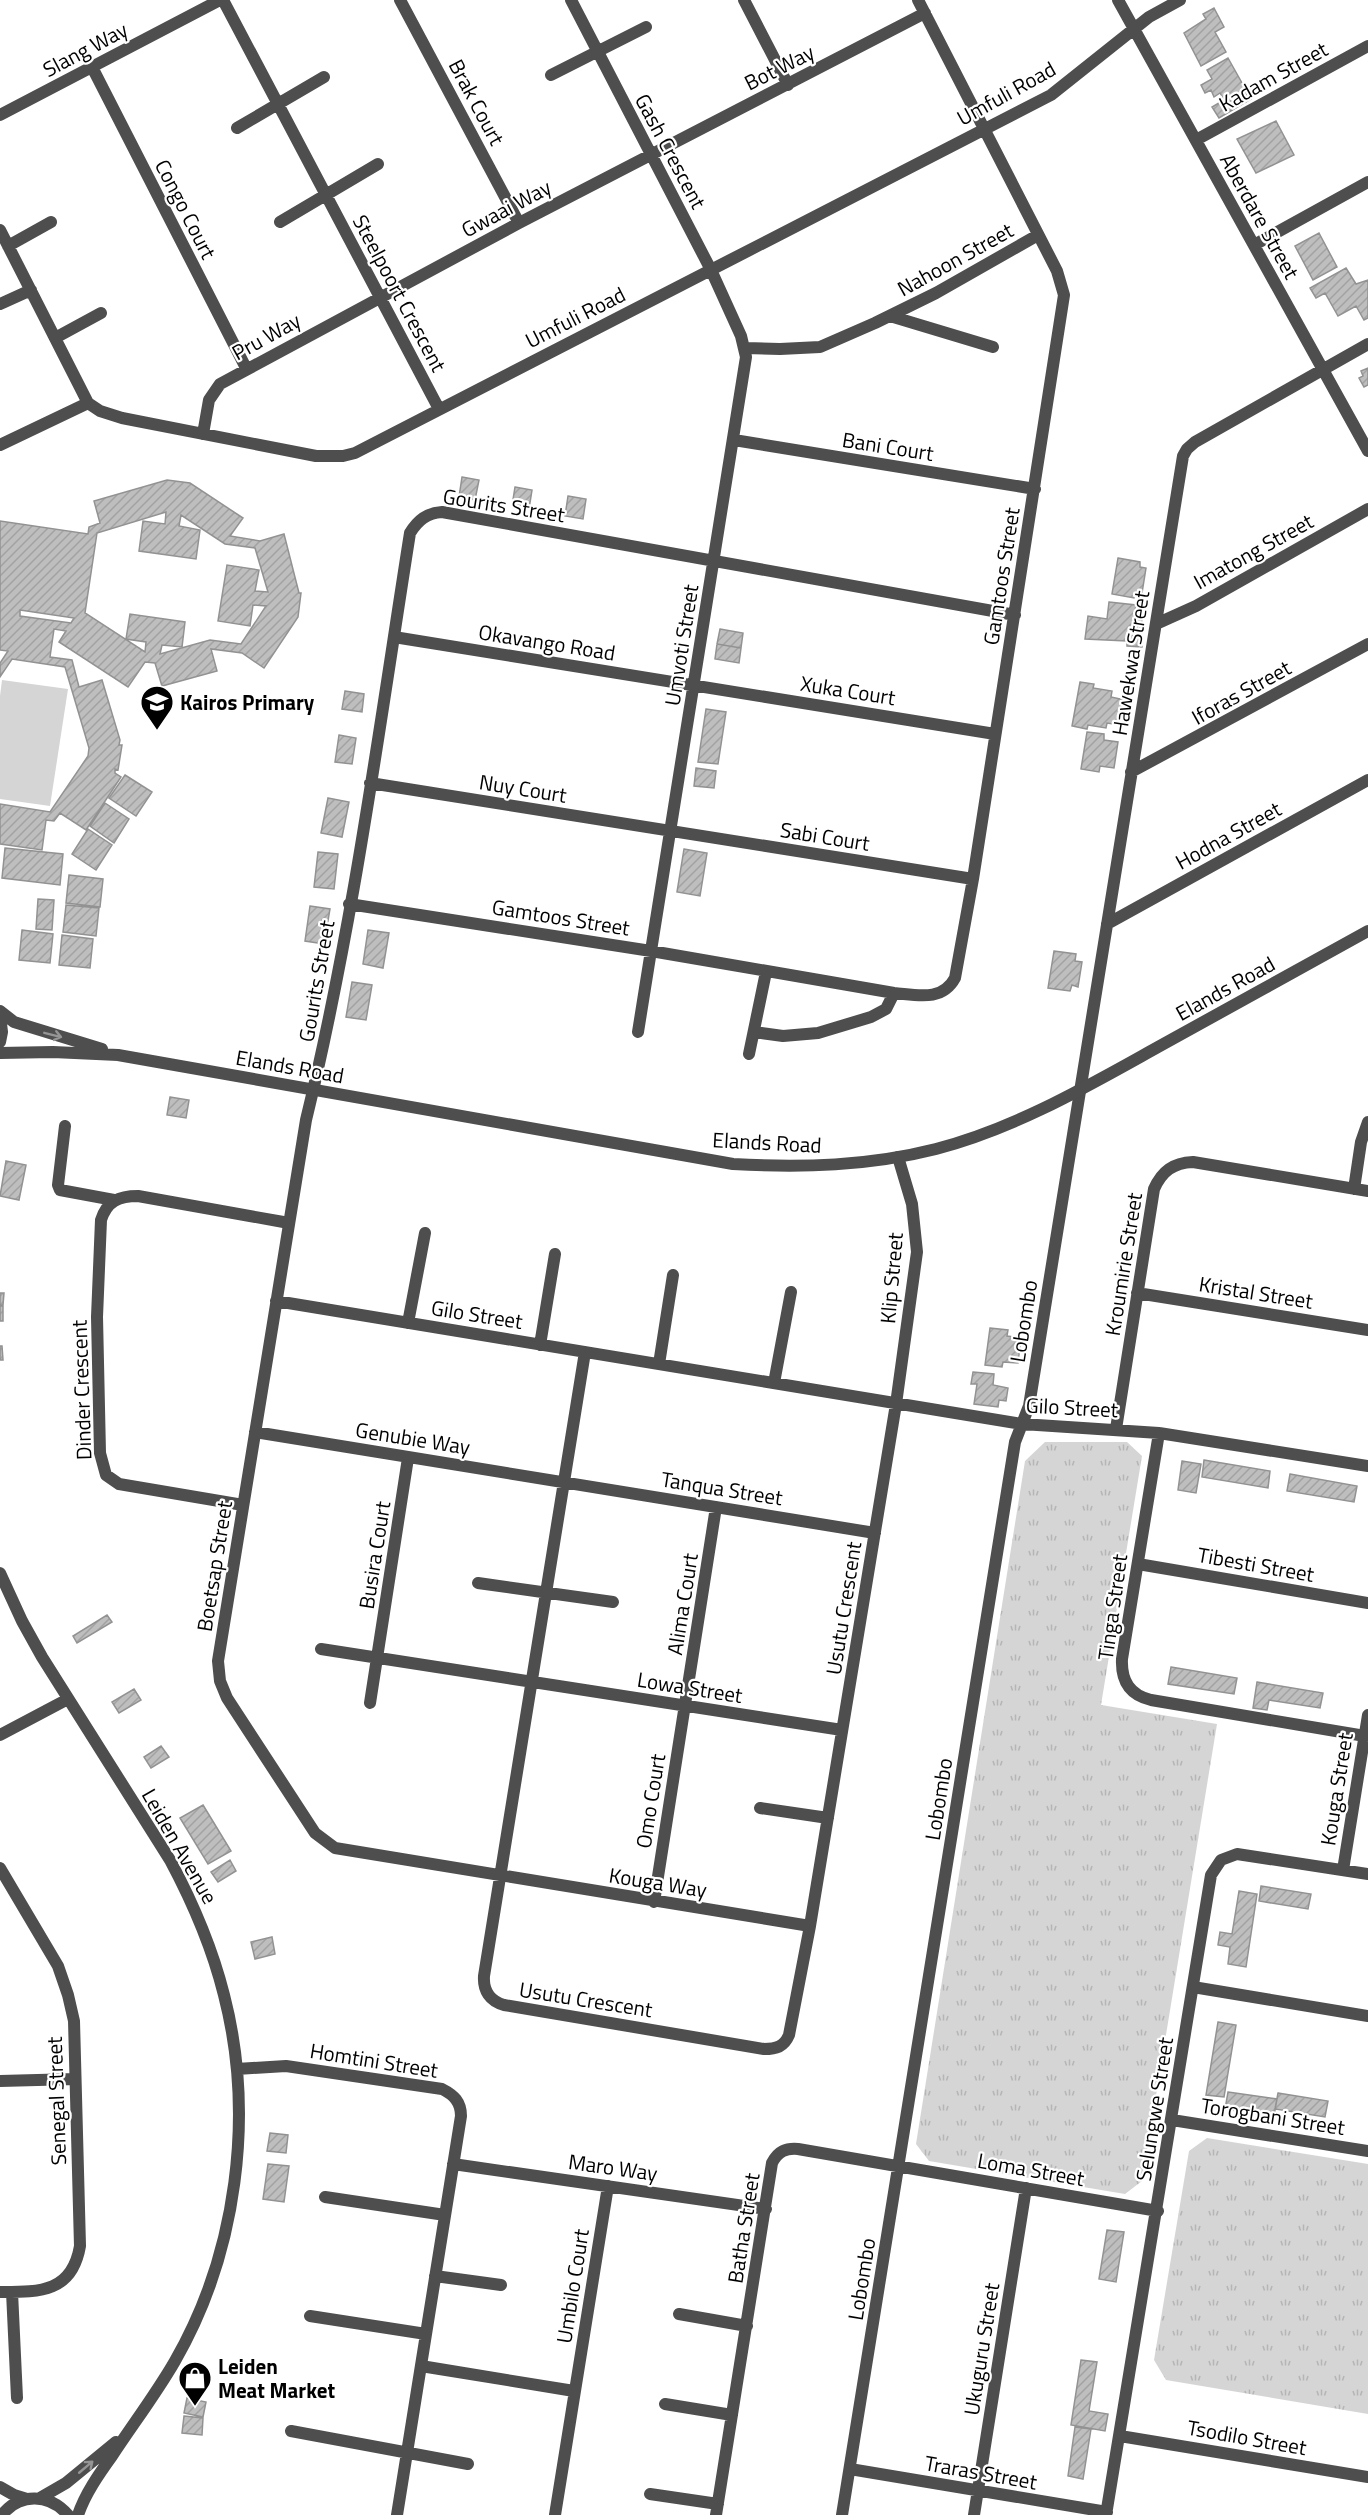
<svg xmlns="http://www.w3.org/2000/svg" width="1368" height="2515" viewBox="0 0 1368 2515" font-family="'Titillium Web',sans-serif">
<style>
.grass{fill:url(#grass-tufts)}
.pitch{fill:#d5d5d5}
.building{fill:url(#building-hatch);stroke:#929292;stroke-width:1.5;fill-rule:evenodd}
.lines{fill:none;stroke-linecap:round;stroke-linejoin:round}
.minor{stroke:#4e4e4e;stroke-width:12}
.tertiary{stroke:#4e4e4e;stroke-width:12}
.oneway{stroke:#959595}
.labels{text-anchor:middle;dominant-baseline:central;stroke-width:4.5;stroke-linejoin:round;paint-order:stroke}
.street-label{font-size:21px;fill:#000;stroke:#fff}
.poi-label{font-size:21px;font-weight:bold;fill:#000;stroke:#fff;text-anchor:start}
</style>
<defs>
<pattern id="grass-tufts" width="24" height="20" patternUnits="userSpaceOnUse" patternTransform="scale(1.5)"><rect width="24" height="20" fill="#d5d5d5"/><path d="M3 7l-1-3M5 7V3M7 7l1-3M15 17l-1-3M17 17v-4M19 17l1-3" fill="none" stroke="#b5b5b5"/></pattern>
<pattern id="building-hatch" width="6" height="6" patternUnits="userSpaceOnUse" patternTransform="scale(1.5)"><rect width="6" height="6" fill="#bebebe"/><path d="M-1 1l2-2M0 6l6-6M5 7l2-2" fill="none" stroke="#a2a2a2"/></pattern>
</defs>
<rect width="100%" height="100%" fill="#fff"/>
<!-- grass -->
<path class="grass" d="M1045 1442H1127L1142 1456 1101 1705 1217 1724 1142 2181 1125 2194 929 2161 916 2144 1025 1461Z
M1207 2138 1368 2164V2414L1166 2380 1154 2360 1189 2151Z"/>
<!-- pitch -->
<path class="pitch" d="M2 680 68 689 50 806 0 799V696Z"/>
<!-- building -->
<path class="building" d="M1214 8 1224 27 1215 32 1226 52 1201 66 1184 33 1206 19 1203 14Z
M1228 58 1251 99 1219 118 1212 107 1224 100 1220 93 1214 97 1211 90 1205 93 1201 85 1212 79 1207 70Z
M1276 121 1294 155 1256 173 1237 139Z
M1319 233 1337 267 1313 280 1295 246Z
M1346 268 1356 284 1368 280V318L1364 320 1356 306 1338 316 1325 293 1316 298 1310 288Z
M1368 368V385L1364 387 1359 378 1363 376 1361 371Z
M462 477 479 480 475 500 459 497Z
M167 480 190 483 243 518 230 536 260 541 284 534 299 593H301L298 617 264 668 242 653 211 649 217 671 162 686 155 663 145 662 128 687 59 642 66 631 54 629 50 657 72 660 79 687 102 680 120 740 119 745H122L118 770 115 769V773L121 777 86 830 60 813 54 821 46 820 42 850 0 844V804L50 812 88 756 89 748 65 667 12 659 0 677V663L8 651 0 650V521L88 534 89 527 100 523 94 501ZM166 512 165 524 143 521 139 551 196 559 200 530 179 526 181 515 225 544 255 548 268 592 255 591 259 570 227 565 218 621 250 626 253 605 266 606 241 644 210 640 160 654 162 645 182 647 185 622 130 614 126 639 146 642 145 652 85 613 97 533ZM20 610 74 618 71 623 20 616Z
M515 487 532 490 529 509 512 506Z
M568 496 586 499 583 519 565 516Z
M1118 558 1140 562V567L1146 568 1142 593 1135 592 1134 598 1112 594Z
M1109 602 1136 605 1134 617 1142 619 1141 627 1137 626 1136 632H1129V635L1143 637 1142 647 1127 646V641L1085 639 1088 616 1107 619Z
M720 629 743 633 741 648 717 644Z
M717 644 741 648 739 663 715 659Z
M1080 682 1094 684 1093 688 1112 691 1111 697 1125 700 1120 725 1107 723 1106 728 1088 725 1087 729 1072 726Z
M345 691 364 694 362 712 342 709Z
M706 709 726 712 718 764 698 762Z
M1087 732 1104 734V740L1118 742 1114 768 1100 766 1099 772 1081 769Z
M339 735 356 738 352 764 335 762Z
M696 768 716 771 714 788 694 786Z
M125 775 152 792 136 816 109 798Z
M328 798 349 802 342 837 321 833Z
M105 803 129 819 114 843 90 826Z
M88 829 112 845 96 870 72 854Z
M5 848 63 854 60 885 2 878Z
M684 849 707 853 700 896 677 892Z
M318 852 338 854 334 889 314 887Z
M69 875 103 879 100 907 66 903Z
M38 899 54 900 52 930 36 929Z
M66 905 99 908 96 936 63 932Z
M310 906 330 909 324 944 305 941Z
M22 930 53 934 50 963 19 960Z
M368 930 389 933 383 968 363 964Z
M62 935 93 939 90 968 59 965Z
M1054 951 1076 954 1075 961 1082 962 1078 987 1072 985 1070 991 1048 988Z
M352 982 372 985 366 1020 346 1017Z
M170 1097 189 1100 186 1118 167 1115Z
M6 1161 26 1165 19 1200 0 1196Z
M0 1293H4L3 1305H0Z
M0 1306H3V1321H0Z
M990 1328 1008 1330 1007 1336 1021 1338 1018 1363 1003 1362 1002 1367 985 1365Z
M0 1346H2L3 1360H0Z
M973 1372 994 1374 993 1385 1008 1388 1006 1401 999 1400 998 1407 974 1404 977 1384H971Z
M1204 1460 1270 1471 1268 1488 1202 1477Z
M1182 1461 1201 1464 1196 1493 1178 1490Z
M1290 1474 1357 1486 1354 1502 1287 1491Z
M107 1615 112 1622 77 1643 73 1636Z
M1171 1667 1237 1678 1234 1694 1168 1684Z
M1257 1682 1323 1693 1320 1708 1269 1700 1267 1710 1253 1708Z
M134 1689 141 1700 119 1713 112 1702Z
M161 1746 169 1757 151 1768 144 1757Z
M203 1805 231 1851 208 1864 180 1818Z
M230 1860 236 1871 218 1882 211 1872Z
M1261 1886 1311 1894 1308 1909 1259 1901Z
M1239 1891 1257 1894 1246 1967 1228 1964 1230 1947 1218 1945 1220 1932 1232 1934Z
M272 1937 275 1954 255 1959 251 1942Z
M1218 2022 1236 2025 1224 2097 1206 2095Z
M1228 2092 1277 2099 1274 2116 1225 2109Z
M1278 2093 1328 2101 1325 2117 1275 2109Z
M270 2133 288 2135 286 2153 267 2151Z
M268 2164 289 2166 284 2202 263 2199Z
M1107 2230 1124 2232 1116 2282 1099 2279Z
M1081 2360 1097 2362 1089 2411 1108 2414 1105 2431 1071 2425Z
M187 2398 206 2402 203 2417 184 2413Z
M184 2416 203 2418 202 2435 182 2433Z
M1075 2427 1091 2429 1083 2479 1068 2476Z"/>
<g class="lines">
<!-- minor -->
<path class="minor" d="M223 0 439 409
M400 0 519 223
M571 0 711 270 741 336 746 357 638 1032
M744 0 788 85
M1118 0 1368 451
M92 67 246 368
M551 75 646 27
M0 115 220 0
M237 128 324 77
M1196 140 1368 46
M280 222 378 164
M0 230 88 403
M1254 245 1368 182
M8 246 51 222
M0 304 31 290
M890 316 993 347
M55 338 101 313
M745 348 780 349 820 347 875 323 936 293 1038 235
M203 434 209 400 220 384 519 223 925 13
M734 440 1035 489
M0 445 88 403 100 411 122 418 316 456H343L355 453 1051 95 1149 17 1180 0
M1156 624 1196 606 1368 509
M394 637 995 734
M1131 772 1368 644
M370 783 973 879
M349 904 651 951 894 993C917 995 942 1002 955 978L973 879 1064 295 1057 271 918 0
M1107 924 1368 780
M754 1032 783 1036 818 1033 871 1017 886 1009 894 993
M749 1054 766 972
M65 1126 58 1185 60 1190 114 1200
M1354 1189 1361 1142 1368 1122
M1137 1293 1368 1330
M276 1301 1022 1424 1159 1433 1368 1466
M408 1323 425 1233
M540 1345 555 1254
M585 1352 484 1976C483 1991 490 2001 504 2005L764 2049C776 2049 784 2047 789 2035L810 1926 896 1404 917 1252 912 1204 898 1157
M659 1364 673 1275
M774 1383 791 1292
M1116 1429 1154 1189C1162 1171 1173 1163 1193 1162L1368 1191
M255 1432 875 1533
M1159 1433 1122 1659C1121 1681 1130 1695 1151 1700L1365 1736
M243 1505 119 1484 106 1475 100 1453 97 1317 101 1220C107 1201 119 1196 138 1196L289 1223
M1138 1564 1368 1603
M0 1573 22 1621 42 1657 170 1860C193 1903 212 1947 224 1995 255 2115 237 2253 175 2361 156 2394 133 2424 112 2456 99 2474 85 2494 78 2515
M478 1583 613 1602
M321 1649 842 1730
M370 1703 408 1458
M0 1735 68 1699
M760 1808 828 1818
M0 1868 58 1966 68 1995 74 2021 80 2246C72 2293 39 2292 0 2292
M1343 1870 1368 1715
M654 1902 716 1507
M810 1926 335 1848 315 1833 227 1698 220 1681 218 1661 306 1120C353 927 379 729 410 533 418 520 427 513 442 512L1015 615
M1193 1987 1368 2016
M237 2069 286 2066 442 2089C454 2095 461 2102 461 2116L397 2515
M0 2081 75 2079
M1172 2120 1368 2151
M453 2164 766 2209
M325 2197 445 2215
M435 2276 501 2285
M12 2292 17 2398
M679 2314 747 2326
M310 2316 426 2334
M421 2366 574 2391
M665 2404 732 2415
M291 2431 468 2464
M1120 2436 1368 2477
M850 2469 1107 2512
M0 2487 14 2495 27 2499
M650 2494 718 2504
M40 2498 66 2483 116 2442
M2 2515C20 2492 50 2494 68 2515
M555 2515 608 2186
M716 2515 772 2163C778 2151 786 2148 798 2149L1158 2211
M842 2515 1015 1442 1029 1406 1183 456 1187 449 1195 442 1368 344
M974 2515 1026 2188
M1106 2515 1211 1875 1221 1860 1237 1854 1368 1874"/>
<!-- tertiary -->
<path class="tertiary" d="M0 1011 14 1022 102 1049
M0 1015 2 1032 0 1042
M0 1053 53 1052 118 1055 733 1164C802 1168 869 1166 936 1149 1016 1128 1086 1087 1158 1047 1228 1008 1298 970 1368 931"/>
</g>
<!-- one-way arrows -->
<defs><path id="oneway-shaft" d="M-6 0H5M1.5-3L5.5 0L1.5 3" fill="none" stroke-width="1.6" stroke-linecap="round" stroke-linejoin="round" transform="scale(1.5)"/></defs>
<g class="oneway">
<use href="#oneway-shaft" transform="translate(53 1035) rotate(14)"/>
<use href="#oneway-shaft" transform="translate(86 2467) rotate(-40)"/>
</g>
<!-- icons -->
<defs>
<g id="school-pin" transform="scale(1.725)"><path d="M0 17L-7.5 6A9.5 9.5 0 1 1 7.5 6Z" fill="#000" stroke="#fff"/><path d="M0-5L7-2L0 1L-7-2ZM-4 1L0 2.5L4 1V4Q0 6-4 4Z" fill="#fff"/></g>
<g id="shop-pin" transform="scale(1.725)"><path d="M0 17L-7.5 6A9.5 9.5 0 1 1 7.5 6Z" fill="#000" stroke="#fff"/><path d="M-5-2.5h2.3a2.7 3.5 0 0 1 5.4 0H5L5.5 6h-11ZM-1.5-2.5h3a1.5 2.3 0 0 0-3 0Z" fill="#fff"/></g>
</defs>
<g fill-rule="evenodd">
<use href="#school-pin" x="157" y="702"/>
<use href="#shop-pin" x="195" y="2378"/>
</g>
<g class="labels">
<!-- street labels -->
<g class="street-label">
<text transform="translate(85 49) rotate(-28)">Slang Way</text>
<text transform="translate(779 67) rotate(-27)">Bot Way</text>
<text transform="translate(1273 76) rotate(-29)">Kadam Street</text>
<text transform="translate(1006 93) rotate(-29)">Umfuli Road</text>
<text transform="translate(477 102) rotate(62)">Brak Court</text>
<text transform="translate(671 151) rotate(62)">Gash Crescent</text>
<text transform="translate(506 208) rotate(-28)">Gwaai Way</text>
<text transform="translate(186 209) rotate(63)">Congo Court</text>
<text transform="translate(1260 216) rotate(61)">Aberdare Street</text>
<text transform="translate(955 259) rotate(-29)">Nahoon Street</text>
<text transform="translate(400 293) rotate(62)">Steelpoort Crescent</text>
<text transform="translate(575 317) rotate(-27)">Umfuli Road</text>
<text transform="translate(266 336) rotate(-29)">Pru Way</text>
<text transform="translate(888 446) rotate(9)">Bani Court</text>
<text transform="translate(504 505) rotate(9)">Gourits Street</text>
<text transform="translate(1253 551) rotate(-29)">Imatong Street</text>
<text transform="translate(1001 576) rotate(-81)">Gamtoos Street</text>
<text transform="translate(547 642) rotate(9)">Okavango Road</text>
<text transform="translate(681 645) rotate(-81)">Umvoti Street</text>
<text transform="translate(1130 663) rotate(-81)">Hawekwa Street</text>
<text transform="translate(848 690) rotate(9)">Xuka Court</text>
<text transform="translate(1241 692) rotate(-29)">Iforas Street</text>
<text transform="translate(523 788) rotate(9)">Nuy Court</text>
<text transform="translate(1228 835) rotate(-29)">Hodna Street</text>
<text transform="translate(825 836) rotate(9)">Sabi Court</text>
<text transform="translate(561 917) rotate(9)">Gamtoos Street</text>
<text transform="translate(316 981) rotate(-80)">Gourits Street</text>
<text transform="translate(1225 988) rotate(-29)">Elands Road</text>
<text transform="translate(290 1066) rotate(10)">Elands Road</text>
<text transform="translate(767 1142) rotate(3)">Elands Road</text>
<text transform="translate(1123 1264) rotate(-81)">Kroumirie Street</text>
<text transform="translate(891 1278) rotate(-85)">Klip Street</text>
<text transform="translate(1256 1292) rotate(9)">Kristal Street</text>
<text transform="translate(477 1314) rotate(9)">Gilo Street</text>
<text transform="translate(1023 1321) rotate(-81)">Lobombo</text>
<text transform="translate(81 1390) rotate(-92)">Dinder Crescent</text>
<text transform="translate(1072 1407) rotate(3)">Gilo Street</text>
<text transform="translate(413 1438) rotate(9)">Genubie Way</text>
<text transform="translate(722 1488) rotate(9)">Tanqua Street</text>
<text transform="translate(374 1555) rotate(-81)">Busira Court</text>
<text transform="translate(1256 1564) rotate(10)">Tibesti Street</text>
<text transform="translate(214 1566) rotate(-81)">Boetsap Street</text>
<text transform="translate(682 1604) rotate(-81)">Alima Court</text>
<text transform="translate(1112 1607) rotate(-82)">Tinga Street</text>
<text transform="translate(843 1608) rotate(-81)">Usutu Crescent</text>
<text transform="translate(690 1687) rotate(9)">Lowa Street</text>
<text transform="translate(1336 1789) rotate(-81)">Kouga Street</text>
<text transform="translate(938 1799) rotate(-81)">Lobombo</text>
<text transform="translate(650 1801) rotate(-81)">Omo Court</text>
<text transform="translate(180 1846) rotate(60)">Leiden Avenue</text>
<text transform="translate(658 1882) rotate(9)">Kouga Way</text>
<text transform="translate(586 1999) rotate(9)">Usutu Crescent</text>
<text transform="translate(374 2060) rotate(9)">Homtini Street</text>
<text transform="translate(56 2101) rotate(-92)">Senegal Street</text>
<text transform="translate(1154 2109) rotate(-81)">Selungwe Street</text>
<text transform="translate(1273 2116) rotate(9)">Torogbani Street</text>
<text transform="translate(613 2167) rotate(8)">Maro Way</text>
<text transform="translate(1031 2169) rotate(10)">Loma Street</text>
<text transform="translate(743 2228) rotate(-81)">Batha Street</text>
<text transform="translate(861 2279) rotate(-81)">Lobombo</text>
<text transform="translate(572 2286) rotate(-81)">Umbilo Court</text>
<text transform="translate(981 2349) rotate(-81)">Ukuguru Street</text>
<text transform="translate(1247 2437) rotate(10)">Tsodilo Street</text>
<text transform="translate(981 2472) rotate(10)">Traras Street</text>
</g>
<!-- poi labels -->
<g class="poi-label">
<text x="180" y="702">Kairos Primary</text>
<text x="218" y="2366">Leiden<tspan x="218" dy="24">Meat Market</tspan></text>
</g>
</g>
</svg>
